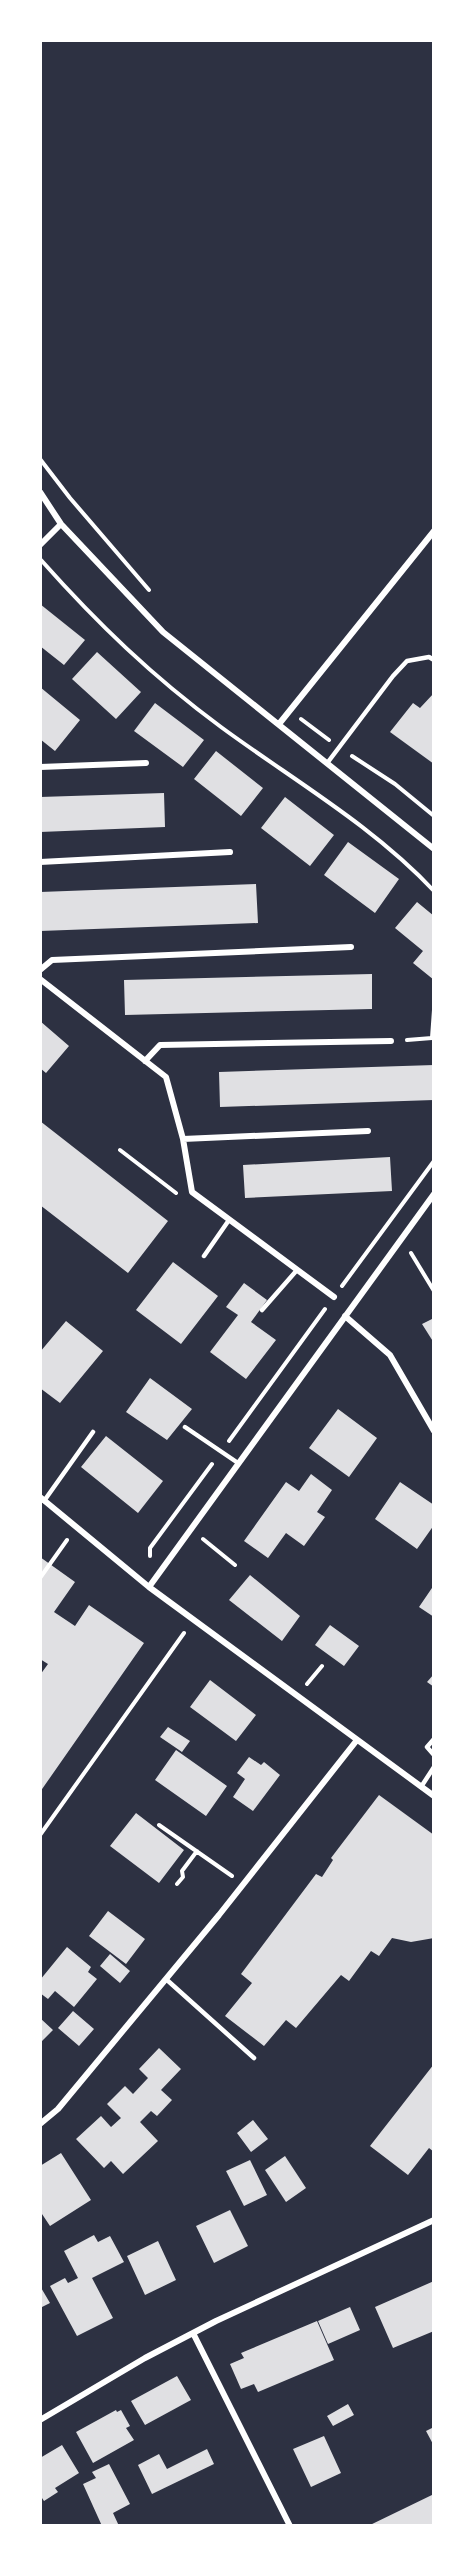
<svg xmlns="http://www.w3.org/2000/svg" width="474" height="2566" viewBox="0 0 474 2566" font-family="Helvetica,sans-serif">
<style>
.building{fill:#e0e0e3}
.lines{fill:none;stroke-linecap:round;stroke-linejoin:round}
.path{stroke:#fff;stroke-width:4}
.service{stroke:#fff;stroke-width:4.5}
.minor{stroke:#fff;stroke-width:6}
</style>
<rect width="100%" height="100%" fill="#2d3142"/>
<!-- building -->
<path class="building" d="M40 604 85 640 64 665 40 646Z
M97 652 141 692 116 719 72 679Z
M40 687 80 720 55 751 40 739Z
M434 693V764L390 732 413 703 420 708Z
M155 703 204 740 183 767 134 731Z
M216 751 263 788 241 816 194 779Z
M164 793 165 827 40 832V797Z
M285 797 334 835 310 866 261 828Z
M348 842 399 879 375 913 324 875Z
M256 884 258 923 40 931V892Z
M417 902 434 916V980L413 963 423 951 395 928Z
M372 974V1009L125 1015 124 980Z
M40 1021 69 1046 46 1073 40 1068Z
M434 1065V1100L220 1107 219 1072Z
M40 1121 168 1221 128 1273 40 1205Z
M390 1157 392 1191 245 1198 243 1165Z
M173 1262 218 1296 181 1344 136 1310Z
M244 1283 267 1300 251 1322 276 1340 246 1379 210 1352 238 1315 226 1307Z
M434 1318V1343L422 1324Z
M66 1321 103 1351 60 1403 40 1388V1352Z
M150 1378 192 1409 167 1440 126 1412Z
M338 1409 377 1438 349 1477 309 1448Z
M106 1436 163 1481 138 1513 81 1467Z
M311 1474 332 1490 317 1512 325 1517 304 1546 286 1533 268 1558 244 1541 286 1482 299 1491Z
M400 1482 434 1505V1525L417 1549 375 1519Z
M40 1557 75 1582 54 1612 75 1626 89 1605 144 1643 40 1792V1675L48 1664 40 1659Z
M250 1575 300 1616 282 1641 229 1600Z
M434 1585V1617L419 1607Z
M330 1625 359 1646 344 1666 315 1645Z
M434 1674V1687L427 1682Z
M210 1680 256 1715 236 1741 190 1707Z
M168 1727 190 1741 182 1752 160 1737Z
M176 1750 227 1786 206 1816 155 1780Z
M249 1757 261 1765 264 1762 280 1775 253 1811 233 1797 245 1779 237 1773Z
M379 1795 434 1835V1938L411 1942 392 1938 379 1956 371 1951 349 1981 341 1975 296 2028 286 2020 264 2046 225 2016 252 1983 241 1974 316 1874 322 1877 333 1860 331 1858Z
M136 1813 184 1850 159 1883 110 1846Z
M108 1911 145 1939 126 1964 89 1936Z
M67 1947 91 1967 88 1972 97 1979 74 2007 55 1991 48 1999 40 1993V1980Z
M110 1954 130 1971 120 1983 100 1966Z
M73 2011 94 2029 79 2046 58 2028Z
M40 2018 53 2030 40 2043Z
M159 2048 181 2069 161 2090 172 2100 157 2116 151 2111 140 2122 158 2141 123 2174 111 2161 104 2168 76 2139 101 2116 111 2127 121 2118 107 2104 125 2086 133 2094 148 2078 139 2069Z
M434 2064V2152L429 2148 408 2175 370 2146Z
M253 2120 268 2139 251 2152 237 2133Z
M61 2153 91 2200 50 2226 40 2211V2166Z
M285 2156 306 2188 286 2202 265 2170Z
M250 2160 267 2195 244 2206 226 2171Z
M230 2210 248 2246 214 2263 196 2226Z
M94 2235 98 2242 110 2236 124 2262 92 2278 113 2318 77 2336 50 2286 65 2278 68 2283 78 2278 64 2251Z
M158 2241 176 2280 145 2295 127 2256Z
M434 2281V2331L393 2348 375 2307Z
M40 2286 50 2303 40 2308Z
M350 2307 360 2330 328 2344 318 2321Z
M317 2321 334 2360 258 2392 254 2384 241 2389 230 2364 244 2358 241 2353Z
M177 2376 191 2400 145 2425 131 2401Z
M348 2404 354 2415 333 2426 327 2416Z
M116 2410 117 2412 121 2410 130 2426 126 2428 134 2440 93 2463 76 2432Z
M434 2427V2446L426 2431Z
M324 2436 341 2473 311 2487 293 2449Z
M62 2445 79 2473 55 2488 58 2492 44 2501 40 2495V2458Z
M207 2449 214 2464 152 2494 138 2465 159 2454 167 2469Z
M109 2464 130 2504 113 2513 119 2526H102L83 2484 96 2478 92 2472Z
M434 2494V2526H368Z"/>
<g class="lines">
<!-- path -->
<path class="path" d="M40 459 70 498 149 590
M41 560C98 624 152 676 221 727 293 780 372 825 434 891
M301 719 329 740
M352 756 395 784 434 816
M407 1040 432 1038 434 1010
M120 1150 176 1193
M411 1253 434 1291
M342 1286 434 1161
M229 1441 325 1309
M203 1539 235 1565
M150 1556V1548L212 1464
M40 1578 67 1540
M307 1684 322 1666
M159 1825 232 1876
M40 1835 184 1633
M177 1884 183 1877 182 1871 197 1851"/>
<!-- service -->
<path class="service" d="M328 762 393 676 407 661 429 657 434 660
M204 1256 229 1220
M262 1310 297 1270
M185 1427 238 1463
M44 1501 93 1432
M434 1739 427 1747 434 1755
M421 1787 434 1767
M167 1980 254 2058"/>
<!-- minor -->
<path class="minor" d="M40 492 61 524 163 632 434 849
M40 545 61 524
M279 724 434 531
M40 767 146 763
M40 862 230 852
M40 970 52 960 351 947
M40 979 166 1077 183 1139 192 1192 334 1297
M145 1061 160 1045 391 1041
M183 1139 368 1131
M345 1316 390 1355 434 1431
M40 1497 149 1587 434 1796
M149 1587 434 1194
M40 2124 58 2109 219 1915 357 1740
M193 2333 290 2526
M40 2420 145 2358 216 2321 434 2220"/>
</g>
<!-- border -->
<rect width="474" height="2566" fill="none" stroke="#ffffff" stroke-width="84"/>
</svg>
